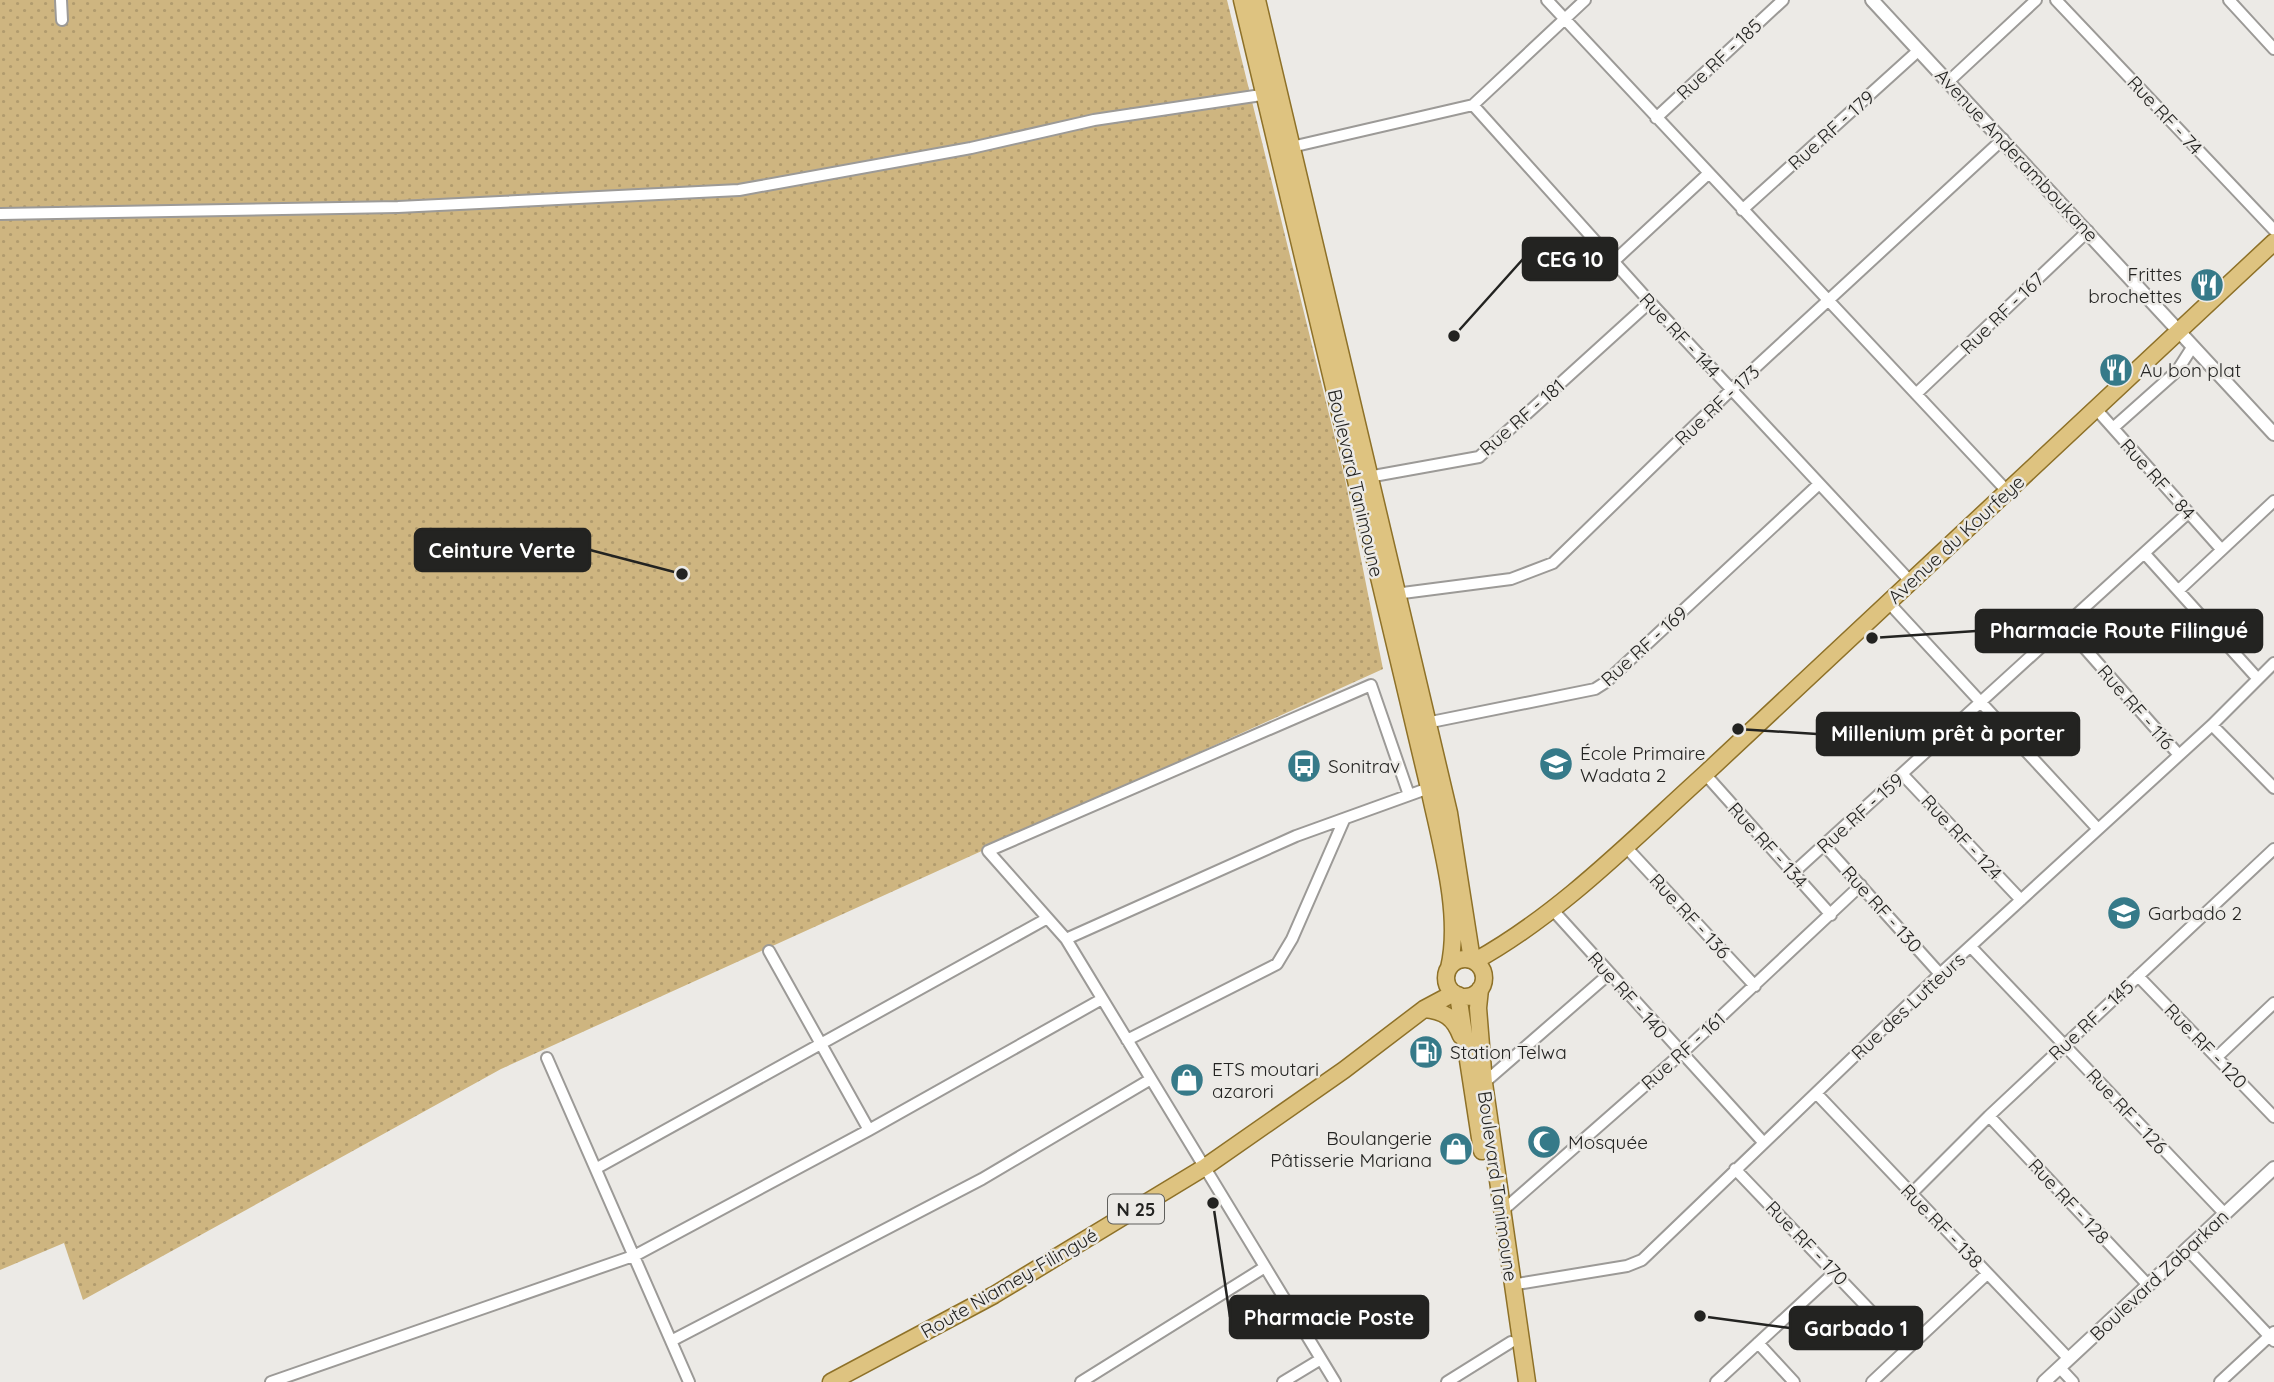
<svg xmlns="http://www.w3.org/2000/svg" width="2274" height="1382" viewBox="0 0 2274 1382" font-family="Quicksand,sans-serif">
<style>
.park{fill:url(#park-dots)}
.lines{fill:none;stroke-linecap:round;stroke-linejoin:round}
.minor-casing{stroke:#9c9a97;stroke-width:14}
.tertiary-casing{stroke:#9c9a97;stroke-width:16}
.primary-casing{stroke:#8e7128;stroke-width:19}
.minor{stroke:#fff;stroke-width:10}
.tertiary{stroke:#fff;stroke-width:12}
.primary{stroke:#dec380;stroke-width:16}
.labels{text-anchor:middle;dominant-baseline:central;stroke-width:5;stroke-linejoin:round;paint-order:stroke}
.shield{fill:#eceae6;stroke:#5f5f5c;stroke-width:2}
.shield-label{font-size:18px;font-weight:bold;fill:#232321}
.street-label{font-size:19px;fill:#232321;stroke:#eceae6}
.poi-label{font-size:19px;fill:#232321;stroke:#eceae6;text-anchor:start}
.leader{fill:none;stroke:#232321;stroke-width:2.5}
.callout-dot{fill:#232321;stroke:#eceae6;stroke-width:2.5}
.callout{fill:#232321;stroke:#232321;stroke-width:2.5}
.callout-label{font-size:21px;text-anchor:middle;font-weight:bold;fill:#fff}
</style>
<defs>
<pattern id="park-dots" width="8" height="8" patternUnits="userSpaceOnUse" patternTransform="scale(1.75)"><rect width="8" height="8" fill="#ceb580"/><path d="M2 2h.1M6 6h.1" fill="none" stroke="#b19b6e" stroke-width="1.8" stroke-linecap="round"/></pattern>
</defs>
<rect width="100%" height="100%" fill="#eceae6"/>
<!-- park -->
<path class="park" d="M0 0H1227L1345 479 1383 669 501 1069 83 1300 64 1243 0 1270Z"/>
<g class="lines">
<!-- minor casing -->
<g class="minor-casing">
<path id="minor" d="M61 0 62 20
M1547 0 2007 491
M1585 0 1473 105 1650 302 1910 581
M2056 0 2274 230
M2229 0 2274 49
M1949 81 2036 0
M1656 118 1783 0
M1287 148 1473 105
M1742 210 1919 50
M0 214 398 207 739 190 971 148 1094 120 1268 94
M1613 262 1709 173
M1916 394 2088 231
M2096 409 2221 549
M2113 428 2177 371 2193 346
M1368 477 1479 457 1650 302
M2145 554 2258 679
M2180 589 2274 501
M1395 594 1511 579 1553 563 1731 390 2003 139
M1889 603 2098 829
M2066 627 2179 755
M1426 723 1595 689 1606 682 1818 485
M2212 725 2274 788
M1705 774 1831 915
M1903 775 2021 900
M1824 845 1940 974
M1625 846 1755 986
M1793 873 2188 513
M1551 908 1763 1142
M1066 939 1296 836 1429 788
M1971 947 2225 1214
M769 951 869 1130
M2138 976 2274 1117
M1127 1040 1277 964 1292 939 1344 820
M2217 1057 2274 1003
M547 1058 689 1382
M1484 1083 1609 974
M1816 1093 2069 1359
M1989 1116 2148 1285
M597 1168 1046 919
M1735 1169 1907 1349
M1911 1194 1989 1116 2274 849
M1501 1212 1682 1053 1861 885
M2187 1249 2274 1341
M1511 1285 1627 1266 1642 1260 1940 974 2212 725 2274 663
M671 1341 982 1179 1151 1079
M1758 1343 1794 1382
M2060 1368 2073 1382
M271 1382 636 1255 869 1130 1102 999
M1081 1382 1265 1267
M1283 1382 1321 1359
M1335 1382 1066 939 988 851 1371 685 1409 795
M1447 1382 1511 1342
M1716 1382 1835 1272
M1872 1382 1987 1274
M2220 1382 2274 1332"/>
</g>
<!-- tertiary casing -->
<g class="tertiary-casing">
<path id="tertiary" d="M1872 0 2274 434
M2044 1382 2274 1168"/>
</g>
<!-- primary casing -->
<g class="primary-casing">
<path id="primary" d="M1242 0 1429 788C1440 841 1462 914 1449 968
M1257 0 1449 813 1472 960
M1446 978a19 19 0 1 1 38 0a19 19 0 1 1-38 0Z
M1475 961C1560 914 1633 839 1705 774L2274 242
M1480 989 1478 1008 1484 1083 1527 1382
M1458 995 1482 1151
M1424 1009C1444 1011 1454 1017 1461 1036
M831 1382 994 1295 1205 1167 1344 1070 1424 1009 1454 993"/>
</g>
<!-- minor -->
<use href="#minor" class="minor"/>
<!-- tertiary -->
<use href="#tertiary" class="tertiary"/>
<!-- primary -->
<use href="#primary" class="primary"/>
</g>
<!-- icons -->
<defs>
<g id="restaurant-disc" transform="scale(1.75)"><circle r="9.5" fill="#367a89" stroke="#eceae6"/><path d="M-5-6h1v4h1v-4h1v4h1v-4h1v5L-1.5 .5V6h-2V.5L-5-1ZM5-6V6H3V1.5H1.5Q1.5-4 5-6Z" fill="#fff"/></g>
<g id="school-disc" transform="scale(1.75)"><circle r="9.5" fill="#367a89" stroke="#eceae6"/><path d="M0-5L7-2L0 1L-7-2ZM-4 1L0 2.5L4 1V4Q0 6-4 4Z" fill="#fff"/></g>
<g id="bus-disc" transform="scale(1.75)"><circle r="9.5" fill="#367a89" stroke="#eceae6"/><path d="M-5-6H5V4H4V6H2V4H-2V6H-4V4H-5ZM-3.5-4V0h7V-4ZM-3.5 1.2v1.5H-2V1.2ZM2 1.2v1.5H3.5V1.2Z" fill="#fff"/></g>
<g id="fuel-disc" transform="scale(1.75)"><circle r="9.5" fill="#367a89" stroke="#eceae6"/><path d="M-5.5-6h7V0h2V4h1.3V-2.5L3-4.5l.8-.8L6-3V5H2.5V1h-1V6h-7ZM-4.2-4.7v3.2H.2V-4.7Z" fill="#fff"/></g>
<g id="shop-disc" transform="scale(1.75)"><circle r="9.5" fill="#367a89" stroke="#eceae6"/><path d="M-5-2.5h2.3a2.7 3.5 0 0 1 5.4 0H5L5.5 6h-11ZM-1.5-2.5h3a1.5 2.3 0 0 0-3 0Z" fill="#fff"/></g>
<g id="mosque-disc" transform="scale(1.75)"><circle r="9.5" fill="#367a89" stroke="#eceae6"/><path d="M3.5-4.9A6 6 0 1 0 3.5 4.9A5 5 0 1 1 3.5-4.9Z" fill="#fff"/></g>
</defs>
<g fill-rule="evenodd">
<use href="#restaurant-disc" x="2207" y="285"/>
<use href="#restaurant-disc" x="2116" y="370"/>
<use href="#school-disc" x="1556" y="764"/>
<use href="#bus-disc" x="1304" y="766"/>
<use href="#school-disc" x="2124" y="913"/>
<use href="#fuel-disc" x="1426" y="1052"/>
<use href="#shop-disc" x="1187" y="1080"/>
<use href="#mosque-disc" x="1544" y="1142"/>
<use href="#shop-disc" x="1456" y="1149"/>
</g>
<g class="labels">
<!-- shield labels -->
<rect class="shield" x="1108" y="1194.5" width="56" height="29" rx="5"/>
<g class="shield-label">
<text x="1136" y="1209">N 25</text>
</g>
<!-- street labels -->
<g class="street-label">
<text transform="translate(1719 59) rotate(-43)">Rue RF - 185</text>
<text transform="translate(2165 115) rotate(47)">Rue RF - 74</text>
<text transform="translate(1831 130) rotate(-42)">Rue RF - 179</text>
<text transform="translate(2017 155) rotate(47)">Avenue Anderamboukane</text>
<text transform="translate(2002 313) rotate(-44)">Rue RF - 167</text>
<text transform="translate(1680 335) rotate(47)">Rue RF - 144</text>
<text transform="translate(1717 405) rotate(-43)">Rue RF - 173</text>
<text transform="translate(1522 417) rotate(-41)">Rue RF - 181</text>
<text transform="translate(2158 479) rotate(48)">Rue RF - 84</text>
<text transform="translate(1356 483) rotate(77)">Boulevard Tanimoune</text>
<text transform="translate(1956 539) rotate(-43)">Avenue du Kourfeye</text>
<text transform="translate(1644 646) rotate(-42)">Rue RF - 169</text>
<text transform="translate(2136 707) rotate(49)">Rue RF - 116</text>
<text transform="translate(1860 813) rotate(-42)">Rue RF - 159</text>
<text transform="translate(1962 837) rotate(47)">Rue RF - 124</text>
<text transform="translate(1768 845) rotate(48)">Rue RF - 134</text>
<text transform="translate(1882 909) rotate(48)">Rue RF - 130</text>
<text transform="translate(1690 916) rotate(47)">Rue RF - 136</text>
<text transform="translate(1628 995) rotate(48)">Rue RF - 140</text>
<text transform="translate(1908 1006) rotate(-43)">Rue des Lutteurs</text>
<text transform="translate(2091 1020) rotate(-43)">Rue RF - 145</text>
<text transform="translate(2206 1046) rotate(46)">Rue RF - 120</text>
<text transform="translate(1683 1051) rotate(-42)">Rue RF - 161</text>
<text transform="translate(2127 1111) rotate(47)">Rue RF - 126</text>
<text transform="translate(1498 1186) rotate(82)">Boulevard Tanimoune</text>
<text transform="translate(2069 1201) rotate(47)">Rue RF - 128</text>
<text transform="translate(1942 1226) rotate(46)">Rue RF - 138</text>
<text transform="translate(1807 1243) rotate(46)">Rue RF - 170</text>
<text transform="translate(2159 1275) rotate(-43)">Boulevard Zabarkan</text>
<text transform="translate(1009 1283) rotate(-30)">Route Niamey-Filingué</text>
</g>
<!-- poi labels -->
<g class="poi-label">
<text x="2182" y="274" text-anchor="end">Frittes<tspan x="2182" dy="22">brochettes</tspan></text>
<text x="2140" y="370">Au bon plat</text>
<text x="1580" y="753">École Primaire<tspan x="1580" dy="22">Wadata 2</tspan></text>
<text x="1328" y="766">Sonitrav</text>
<text x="2148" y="913">Garbado 2</text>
<text x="1450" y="1052">Station Telwa</text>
<text x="1212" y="1069">ETS moutari<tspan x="1212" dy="22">azarori</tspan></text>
<text x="1432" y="1138" text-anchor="end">Boulangerie<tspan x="1432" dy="22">Pâtisserie Mariana</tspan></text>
<text x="1568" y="1142">Mosquée</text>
</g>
</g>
<!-- callouts -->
<path class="leader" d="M1454 336L1523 259M682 574L590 550M1872 638L1976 631M1738 729L1817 734M1213 1203L1230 1317M1700 1316L1790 1328"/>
<g class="callout-dot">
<circle cx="1454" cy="336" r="7"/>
<circle cx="682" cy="574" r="7"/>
<circle cx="1872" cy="638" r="7"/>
<circle cx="1738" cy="729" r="7"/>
<circle cx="1213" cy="1203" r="7"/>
<circle cx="1700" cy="1316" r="7"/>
</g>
<g class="callout">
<rect x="1523" y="238" width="94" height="42" rx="7"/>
<rect x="415" y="529" width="175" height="42" rx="7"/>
<rect x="1976" y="610" width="286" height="42" rx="7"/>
<rect x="1817" y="713" width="262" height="42" rx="7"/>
<rect x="1230" y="1296" width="198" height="42" rx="7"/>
<rect x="1790" y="1307" width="132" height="42" rx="7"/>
</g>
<g class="callout-label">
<text x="1570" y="267">CEG 10</text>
<text x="502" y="558">Ceinture Verte</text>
<text x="2119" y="638">Pharmacie Route Filingué</text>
<text x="1948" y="741">Millenium prêt à porter</text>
<text x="1329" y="1325">Pharmacie Poste</text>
<text x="1856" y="1336">Garbado 1</text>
</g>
</svg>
